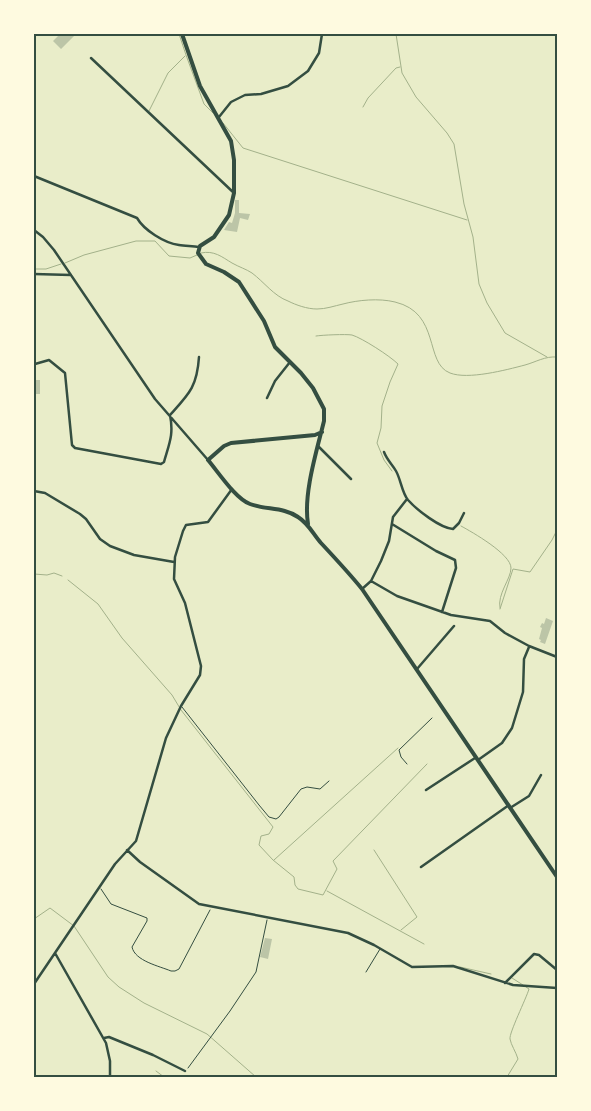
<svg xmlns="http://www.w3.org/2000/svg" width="591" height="1111" viewBox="0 0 591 1111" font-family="'Asap Condensed',sans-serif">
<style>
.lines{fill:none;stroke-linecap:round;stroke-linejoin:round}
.stream{stroke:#a3b18a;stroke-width:1}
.building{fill:#bcc5a7}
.path{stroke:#344e41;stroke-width:1}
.service{stroke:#344e41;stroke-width:1}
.minor{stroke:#344e41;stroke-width:2.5}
.secondary{stroke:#344e41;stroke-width:4}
.neatline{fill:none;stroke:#344e41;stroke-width:2}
</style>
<rect width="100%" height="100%" fill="#e9edc9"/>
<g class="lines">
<!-- stream -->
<path class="stream" d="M179 34 186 55 204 104 213 113
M396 34 402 73 416 97 447 133 454 144 464 204 473 237 479 284 487 303 505 333 547 357
M363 107 368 98 396 68 400 67
M149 111 168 73 185 56
M223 123 243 148 467 220
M201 253C214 250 222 257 232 263 239 267 246 269 252 273 264 282 274 296 288 301 296 305 307 309 317 309 326 309 334 306 343 304 358 300 379 298 395 302 441 313 424 363 450 373 468 380 506 370 525 365 536 362 545 356 557 357
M65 263 84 255 136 241H155L169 256 190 258 197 255
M34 269H46L61 264
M316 336C322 335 346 334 352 335 362 338 390 356 398 364L390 382 382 406 381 428 377 443 384 460 392 471
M461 526C472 532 511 554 511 568 511 579 497 594 500 608
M34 574 47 575 54 573 62 576
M68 580 98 604 122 638 172 695 181 710 273 827 269 834 261 836 259 845 273 860 294 877 295 885 298 889 323 895 337 869 333 861 427 764
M500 609 513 569 530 572 552 540 557 530
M374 850 417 917 401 930
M274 860 398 748
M327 891 424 944
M34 919 50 908 74 926 108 977 119 987 144 1003 207 1034 256 1077
M460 967 491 974
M512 978 523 985
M156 1071 164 1077
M507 1077 518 1059C516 1052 511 1045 510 1039 509 1033 526 999 529 989L526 987"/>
</g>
<!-- building -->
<path class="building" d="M60 34H74L75 35 61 49 53 41Z
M235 200H239V213L250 214 248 220 240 218 237 232 224 230 229 222 232 223 235 213Z
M34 380H40V394H34Z
M546 618 553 621 545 644 540 642 541 640 539 639 542 628 540 627 542 623 544 624Z
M265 938 272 939 268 959 260 957Z"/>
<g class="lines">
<!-- path -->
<path class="path" d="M101 889 111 904 147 918V921L132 947C135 961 159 966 171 971H175L179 969 210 910
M188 1068 230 1011 256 972 267 920"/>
<!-- service -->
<path class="service" d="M182 707 259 805 269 817 276 819 279 817 301 789 307 787 320 789 329 781
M407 764 401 757 399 750 432 718
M366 972 380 949"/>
<!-- minor -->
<path class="minor" d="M91 58 234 193
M219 117 231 102 245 95 261 94 288 86 308 71 319 53 322 34
M34 176 137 218C144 230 164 243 179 245 185 246 192 246 199 247
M34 230 43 237 54 250 155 399 208 460
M34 274 71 275
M35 364 49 360 65 373 72 445 75 448 161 464 164 462C169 444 174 435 170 415 189 394 197 387 199 357
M267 398 275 381 290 362
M318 446 351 479
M384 452C387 460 392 464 396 471 401 480 402 493 408 500 417 510 440 528 453 529L459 523 464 513
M34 491 45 493 80 514 86 519 100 539 110 546 134 555 174 562
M392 524 436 551 455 560 456 568 442 612
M371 581 397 596 451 615 490 621 505 633 529 646 557 657
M362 589 371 581 381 561 389 541 393 517 407 499
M417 669 454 626
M478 760 502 743 512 728 523 692 524 659 529 647
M426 790 475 758
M510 808 529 796 541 775
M127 850 140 862 199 904 348 933 374 945 412 967 453 966 513 985 557 988
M421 867 509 805
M55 953 106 1043 110 1061V1077
M505 983 534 954 539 955 557 970
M34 984 115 864 136 841 166 738 181 706 200 675 201 666 185 603 174 579 175 557 183 531 186 525 208 522 232 489
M104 1038 109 1037 153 1055 185 1071"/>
<!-- secondary -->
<path class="secondary" d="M182 34 200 86 231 141 234 160V193L229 215 214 237 200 246 198 253 206 264 224 272 239 282 264 321 275 347 301 373 313 388 324 409V421C317 450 303 494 308 524
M322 432 315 435 231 443 224 446 208 460C219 473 235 498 250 504 266 510 284 507 298 517 309 524 313 534 321 543 335 558 349 573 362 589L557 877"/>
</g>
<!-- border -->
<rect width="591" height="1111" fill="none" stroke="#fefae0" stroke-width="70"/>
<rect x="35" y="35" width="521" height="1041" class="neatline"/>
</svg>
